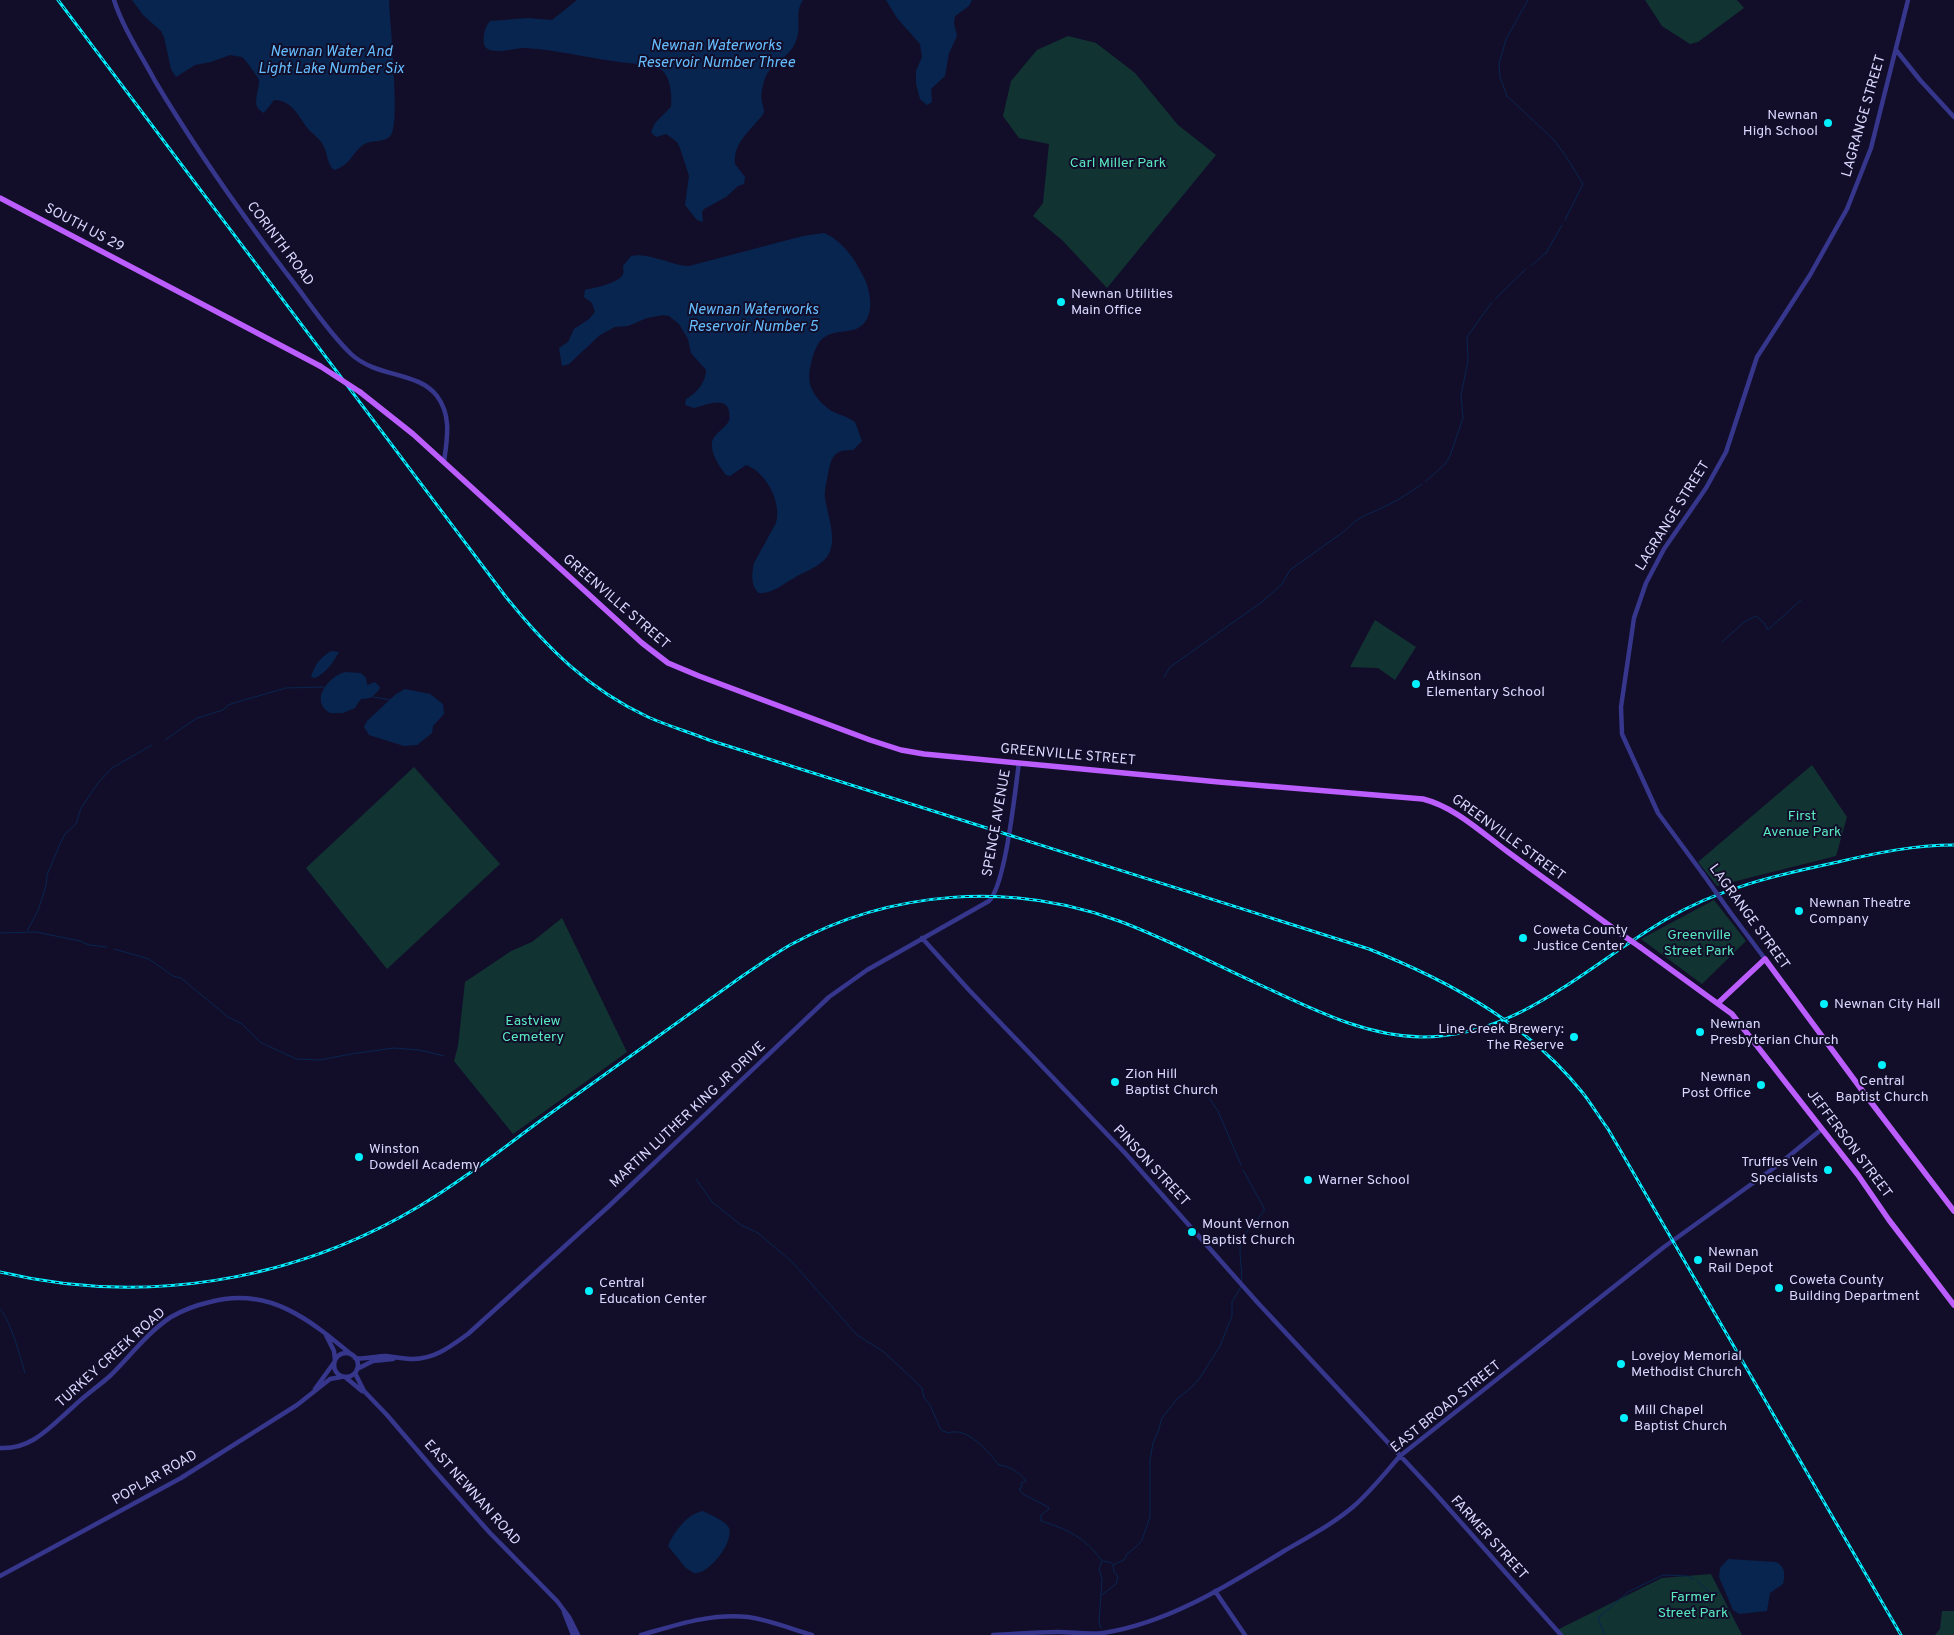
<svg xmlns="http://www.w3.org/2000/svg" width="1954" height="1635" viewBox="0 0 1954 1635" font-family="Overpass,sans-serif">
<style>
.green{fill:#113432}
.water{fill:#08254f}
.lines{fill:none;stroke-linecap:round;stroke-linejoin:round}
.stream{stroke:#08254f;stroke-width:1}
.minor{stroke:#36368c;stroke-width:4.5}
.major{stroke:#bc5eff;stroke-width:5.5}
.rail-casing{stroke:#03f0ff;stroke-width:3}
.rail{stroke:#120e2a;stroke-width:1;stroke-dasharray:4;stroke-linecap:butt}
.minor-bridge{stroke:#36368c;stroke-width:4.5}
.major-bridge{stroke:#bc5eff;stroke-width:5.5}
.poi-dot{fill:#03f0ff;stroke:#120e2a;stroke-width:2}
.labels{text-anchor:middle;dominant-baseline:central;stroke-width:4;stroke-linejoin:round;paint-order:stroke}
.poi-label{font-size:14px;fill:#dad7ff;stroke:#120e2a;text-anchor:start}
.street-label{font-size:14px;fill:#dad7ff;stroke:#120e2a}
.park-label{font-size:14px;fill:#59e9bf;stroke:#120e2a}
.water-label{font-size:15px;font-style:italic;fill:#65beff;stroke:#120e2a}
</style>
<rect width="100%" height="100%" fill="#120e2a"/>
<!-- green -->
<path class="green" d="M1645 0H1737L1744 8 1698 42 1690 44 1662 26Z
M1068 36 1096 43 1135 73 1178 125 1216 155 1107 288 1062 240 1033 216 1043 203 1049 144 1019 138 1003 116 1011 81 1037 50Z
M1375 620 1416 647 1395 680 1378 668 1350 667Z
M1812 765 1847 817 1836 856 1717 886 1698 862Z
M414 767 500 864 387 969 306 868Z
M1714 900 1746 941 1702 984 1641 939Z
M562 918 627 1052 513 1134 454 1061 458 1046 465 982 511 951 532 942Z
M1711 1574 1742 1635H1559L1555 1631 1662 1578Z
M1942 1611H1954V1635H1935L1940 1629Z"/>
<!-- water -->
<path class="water" d="M132 0H389C390 23 400 121 391 135 384 144 371 139 363 145 351 154 351 165 334 170 326 163 328 153 323 145 320 139 314 135 309 130 299 118 293 100 274 100L264 113C249 106 260 92 259 80 258 77 245 59 242 57L230 55 211 62 195 65 176 77 171 69 164 37 161 31 143 15Z
M577 0H803C794 13 802 27 796 41 789 59 773 61 766 76 763 83 760 94 762 102 763 107 764 108 764 113 752 130 733 141 735 164L745 177 744 184 738 186 726 197 704 209 702 212 703 222 697 220 685 205 689 176 680 148 677 142 666 134 656 137 651 132 655 123 671 107C672 96 671 78 662 70 651 63 627 64 613 61 584 57 556 50 526 48 514 47 495 56 485 47 482 39 484 28 490 21L528 18 552 20Z
M886 0H972L969 6 955 16 954 23 957 36 949 53 945 76 931 89 932 102 927 105 920 99 916 84V71L922 57 920 44 897 18Z
M824 233C842 241 853 256 862 274 871 289 877 320 856 329 845 333 834 330 823 338 814 345 807 373 810 384 812 392 819 401 825 406 833 414 846 415 855 422L862 441 853 450C831 449 831 460 827 479 826 485 824 492 825 498 827 513 835 532 831 548 827 565 807 570 794 578 783 584 772 594 759 593 750 585 752 573 754 563L776 523C782 502 766 472 746 465L730 476 726 475C720 467 708 450 713 439 717 432 725 428 729 421 733 393 709 404 694 408L685 405 686 399C696 394 706 382 706 370L691 353 688 339 679 324 669 316 663 315 647 318 628 326 615 327 600 335 569 364 562 366 559 348 568 342 574 329 589 319 595 312 592 303 584 297 585 290C594 288 620 283 623 274 624 273 623 268 623 266L631 256C651 252 670 266 689 266L803 236Z
M331 651 339 652C332 664 327 672 315 678L311 677C315 664 320 658 331 651Z
M345 672 361 673 366 678 367 685 375 682 380 687 379 690 372 697C359 702 364 693 355 708L343 713H330C309 701 328 677 345 672Z
M405 689 430 694 443 704 444 714 433 726 432 733 417 745 404 746 369 735 364 727 367 721 396 694Z
M703 1511C710 1515 726 1521 729 1528 734 1543 708 1575 694 1573L686 1568 668 1546C673 1533 688 1513 703 1511Z
M1728 1559 1776 1562C1786 1567 1785 1575 1783 1584L1770 1593 1767 1611 1739 1614 1733 1610 1719 1577 1720 1568Z"/>
<g class="lines">
<!-- stream -->
<path class="stream" d="M1528 0 1506 39 1499 64 1500 77 1507 96 1554 140 1567 158 1583 184 1565 220
M1532 265 1546 253 1562 225
M1495 299 1526 269
M1426 481 1445 464 1450 456 1463 418 1461 395 1468 361 1467 337 1492 302
M1722 642 1744 622 1756 616 1764 623 1768 630 1801 600
M1164 677 1170 667 1262 602 1282 584 1290 570 1346 530C1359 515 1371 514 1388 505 1400 499 1411 492 1422 484
M373 697 391 700
M165 740 197 718 223 710 228 705 234 703 286 688 324 687
M27 931 38 911 46 885 47 875 60 844 65 834 76 824 81 808 98 783 112 768 152 745
M0 933 36 932 80 941 89 945 107 947
M114 949 149 959 173 976 181 978 228 1017 242 1024 260 1042 296 1059 320 1060 351 1054 394 1048 419 1050 444 1056
M1209 1098 1218 1111 1241 1165
M696 1179 712 1202 741 1225 758 1233 792 1262 857 1335 884 1352 922 1388 924 1398 930 1405 941 1430 948 1433C968 1426 988 1452 999 1465 1010 1466 1020 1473 1026 1481L1021 1483 1022 1487 1019 1489 1023 1494 1048 1507 1049 1509 1041 1515V1521C1067 1529 1086 1538 1102 1561L1099 1569 1102 1579 1099 1622 1101 1628
M1241 1283C1243 1272 1240 1262 1240 1251 1239 1237 1256 1222 1264 1211V1208L1243 1170
M0 1309C11 1321 20 1356 25 1373
M1103 1561 1109 1562 1113 1564
M1697 1581 1711 1593 1719 1592
M1102 1595 1116 1584 1118 1576 1114 1572 1113 1565 1124 1560 1127 1554 1137 1546 1142 1540 1150 1517V1460L1153 1443 1158 1432 1162 1418 1177 1399 1193 1386 1201 1376 1220 1346 1232 1316V1302L1241 1287
M1605 1635 1598 1618 1628 1592 1663 1575 1687 1576 1694 1579"/>
<!-- minor -->
<path class="minor" d="M114 0C123 28 141 55 155 81 195 148 240 212 287 274 307 299 327 331 351 354 377 378 418 371 437 396 452 416 447 439 444 462
M1896 50 1920 80 1954 117
M1703 874 1658 813 1622 734 1621 707 1634 618 1646 583 1664 549 1706 488 1726 452 1757 357 1810 275 1847 209 1871 148 1908 0
M1730 912 1765 959
M922 938 969 990 1125 1153 1258 1303 1434 1492 1561 1635
M326 1335 334 1351 335 1360
M334 1365a12 12 0 1 1 24 0a12 12 0 1 1-24 0Z
M355 1358C365 1360 375 1356 386 1356 395 1357 404 1359 413 1359 435 1359 451 1346 468 1334L609 1206 829 997 867 970 989 901C1006 884 1015 790 1019 763
M357 1369 373 1361 393 1359
M355 1373 364 1391 387 1415 435 1471 490 1533 557 1601 569 1617 578 1635
M345 1377 362 1391
M315 1389 333 1364
M0 1448C32 1450 51 1426 73 1407 85 1395 99 1386 111 1375 130 1356 148 1332 171 1317 183 1310 197 1305 210 1302 269 1286 310 1320 352 1355
M0 1576 181 1478 297 1405 330 1379 341 1377
M1215 1591 1245 1635
M564 1612 573 1635
M641 1635C676 1625 711 1613 748 1617 770 1620 791 1629 812 1635
M993 1635C1015 1634 1036 1632 1058 1632 1073 1632 1088 1635 1103 1633 1169 1623 1228 1585 1284 1551 1308 1537 1333 1524 1354 1506 1371 1491 1385 1473 1400 1456L1664 1247 1778 1165 1822 1129"/>
<!-- major -->
<path class="major" d="M0 198 320 366
M360 392 413 434 642 643 668 663 699 676 870 740 901 750 924 754 1219 782 1423 799C1455 807 1482 833 1508 852 1546 880 1585 908 1624 936
M1640 947 1732 1014 1858 1175 1889 1220 1954 1305
M1718 1003 1765 959 1867 1097 1954 1211"/>
<!-- rail casing -->
<g class="rail-casing">
<path id="rail" d="M58 0 506 597C547 648 588 689 648 717 668 726 689 732 709 740L1369 949C1449 981 1527 1023 1582 1092 1591 1103 1599 1117 1608 1129L1901 1635
M0 1272C142 1306 292 1282 418 1207 462 1181 503 1148 544 1118 610 1071 675 1024 741 977 757 966 773 955 790 945 891 890 1011 881 1119 921 1165 938 1210 962 1256 983 1309 1007 1362 1036 1422 1037 1518 1037 1587 966 1665 920 1719 888 1777 875 1838 862 1876 853 1914 845 1954 845"/>
</g>
<!-- rail -->
<use href="#rail" class="rail"/>
<!-- minor-bridge -->
<path class="minor-bridge" d="M1703 874 1730 912"/>
<!-- major-bridge -->
<path class="major-bridge" d="M320 366 360 392
M1624 936 1640 947"/>
</g>
<!-- markers -->
<g class="poi-dot">
<circle cx="1828" cy="123" r="5"/>
<circle cx="1061" cy="302" r="5"/>
<circle cx="1416" cy="684" r="5"/>
<circle cx="1799" cy="911" r="5"/>
<circle cx="1523" cy="938" r="5"/>
<circle cx="1824" cy="1004" r="5"/>
<circle cx="1700" cy="1032" r="5"/>
<circle cx="1574" cy="1037" r="5"/>
<circle cx="1882" cy="1065" r="5"/>
<circle cx="1115" cy="1082" r="5"/>
<circle cx="1761" cy="1085" r="5"/>
<circle cx="359" cy="1157" r="5"/>
<circle cx="1828" cy="1170" r="5"/>
<circle cx="1308" cy="1180" r="5"/>
<circle cx="1192" cy="1232" r="5"/>
<circle cx="1698" cy="1260" r="5"/>
<circle cx="1779" cy="1288" r="5"/>
<circle cx="589" cy="1291" r="5"/>
<circle cx="1621" cy="1364" r="5"/>
<circle cx="1624" cy="1418" r="5"/>
</g>
<g class="labels">
<!-- poi labels -->
<g class="poi-label">
<text x="1818" y="115" text-anchor="end">Newnan<tspan x="1818" dy="16">High School</tspan></text>
<text x="1071" y="294">Newnan Utilities<tspan x="1071" dy="16">Main Office</tspan></text>
<text x="1426" y="676">Atkinson<tspan x="1426" dy="16">Elementary School</tspan></text>
<text x="1809" y="903">Newnan Theatre<tspan x="1809" dy="16">Company</tspan></text>
<text x="1533" y="930">Coweta County<tspan x="1533" dy="16">Justice Center</tspan></text>
<text x="1834" y="1004">Newnan City Hall</text>
<text x="1710" y="1024">Newnan<tspan x="1710" dy="16">Presbyterian Church</tspan></text>
<text x="1564" y="1029" text-anchor="end">Line Creek Brewery:<tspan x="1564" dy="16">The Reserve</tspan></text>
<text x="1125" y="1074">Zion Hill<tspan x="1125" dy="16">Baptist Church</tspan></text>
<text x="1751" y="1077" text-anchor="end">Newnan<tspan x="1751" dy="16">Post Office</tspan></text>
<text x="1882" y="1081" text-anchor="middle">Central<tspan x="1882" dy="16">Baptist Church</tspan></text>
<text x="369" y="1149">Winston<tspan x="369" dy="16">Dowdell Academy</tspan></text>
<text x="1818" y="1162" text-anchor="end">Truffles Vein<tspan x="1818" dy="16">Specialists</tspan></text>
<text x="1318" y="1180">Warner School</text>
<text x="1202" y="1224">Mount Vernon<tspan x="1202" dy="16">Baptist Church</tspan></text>
<text x="1708" y="1252">Newnan<tspan x="1708" dy="16">Rail Depot</tspan></text>
<text x="1789" y="1280">Coweta County<tspan x="1789" dy="16">Building Department</tspan></text>
<text x="599" y="1283">Central<tspan x="599" dy="16">Education Center</tspan></text>
<text x="1631" y="1356">Lovejoy Memorial<tspan x="1631" dy="16">Methodist Church</tspan></text>
<text x="1634" y="1410">Mill Chapel<tspan x="1634" dy="16">Baptist Church</tspan></text>
</g>
<!-- street labels -->
<g class="street-label">
<text transform="translate(1864 116) rotate(-74)">LAGRANGE STREET</text>
<text transform="translate(84 228) rotate(28)">SOUTH US 29</text>
<text transform="translate(280 244) rotate(53)">CORINTH ROAD</text>
<text transform="translate(1673 516) rotate(-58)">LAGRANGE STREET</text>
<text transform="translate(616 602) rotate(41)">GREENVILLE STREET</text>
<text transform="translate(1068 755) rotate(5)">GREENVILLE STREET</text>
<text transform="translate(997 823) rotate(-80)">SPENCE AVENUE</text>
<text transform="translate(1508 838) rotate(36)">GREENVILLE STREET</text>
<text transform="translate(1749 917) rotate(54)">LAGRANGE STREET</text>
<text transform="translate(688 1115) rotate(-43)">MARTIN LUTHER KING JR DRIVE</text>
<text transform="translate(1849 1144) rotate(53)">JEFFERSON STREET</text>
<text transform="translate(1151 1166) rotate(47)">PINSON STREET</text>
<text transform="translate(111 1358) rotate(-42)">TURKEY CREEK ROAD</text>
<text transform="translate(1446 1407) rotate(-39)">EAST BROAD STREET</text>
<text transform="translate(155 1478) rotate(-30)">POPLAR ROAD</text>
<text transform="translate(472 1493) rotate(48)">EAST NEWNAN ROAD</text>
<text transform="translate(1489 1538) rotate(48)">FARMER STREET</text>
</g>
<!-- park labels -->
<g class="park-label">
<text x="1118" y="163">Carl Miller Park</text>
<text x="1802" y="816">First<tspan x="1802" dy="16">Avenue Park</tspan></text>
<text x="1699" y="935">Greenville<tspan x="1699" dy="16">Street Park</tspan></text>
<text x="533" y="1021">Eastview<tspan x="533" dy="16">Cemetery</tspan></text>
<text x="1693" y="1597">Farmer<tspan x="1693" dy="16">Street Park</tspan></text>
</g>
<!-- water labels -->
<g class="water-label">
<text x="716" y="46">Newnan Waterworks<tspan x="716" dy="17">Reservoir Number Three</tspan></text>
<text x="331" y="52">Newnan Water And<tspan x="331" dy="17">Light Lake Number Six</tspan></text>
<text x="753" y="310">Newnan Waterworks<tspan x="753" dy="17">Reservoir Number 5</tspan></text>
</g>
</g>
</svg>
